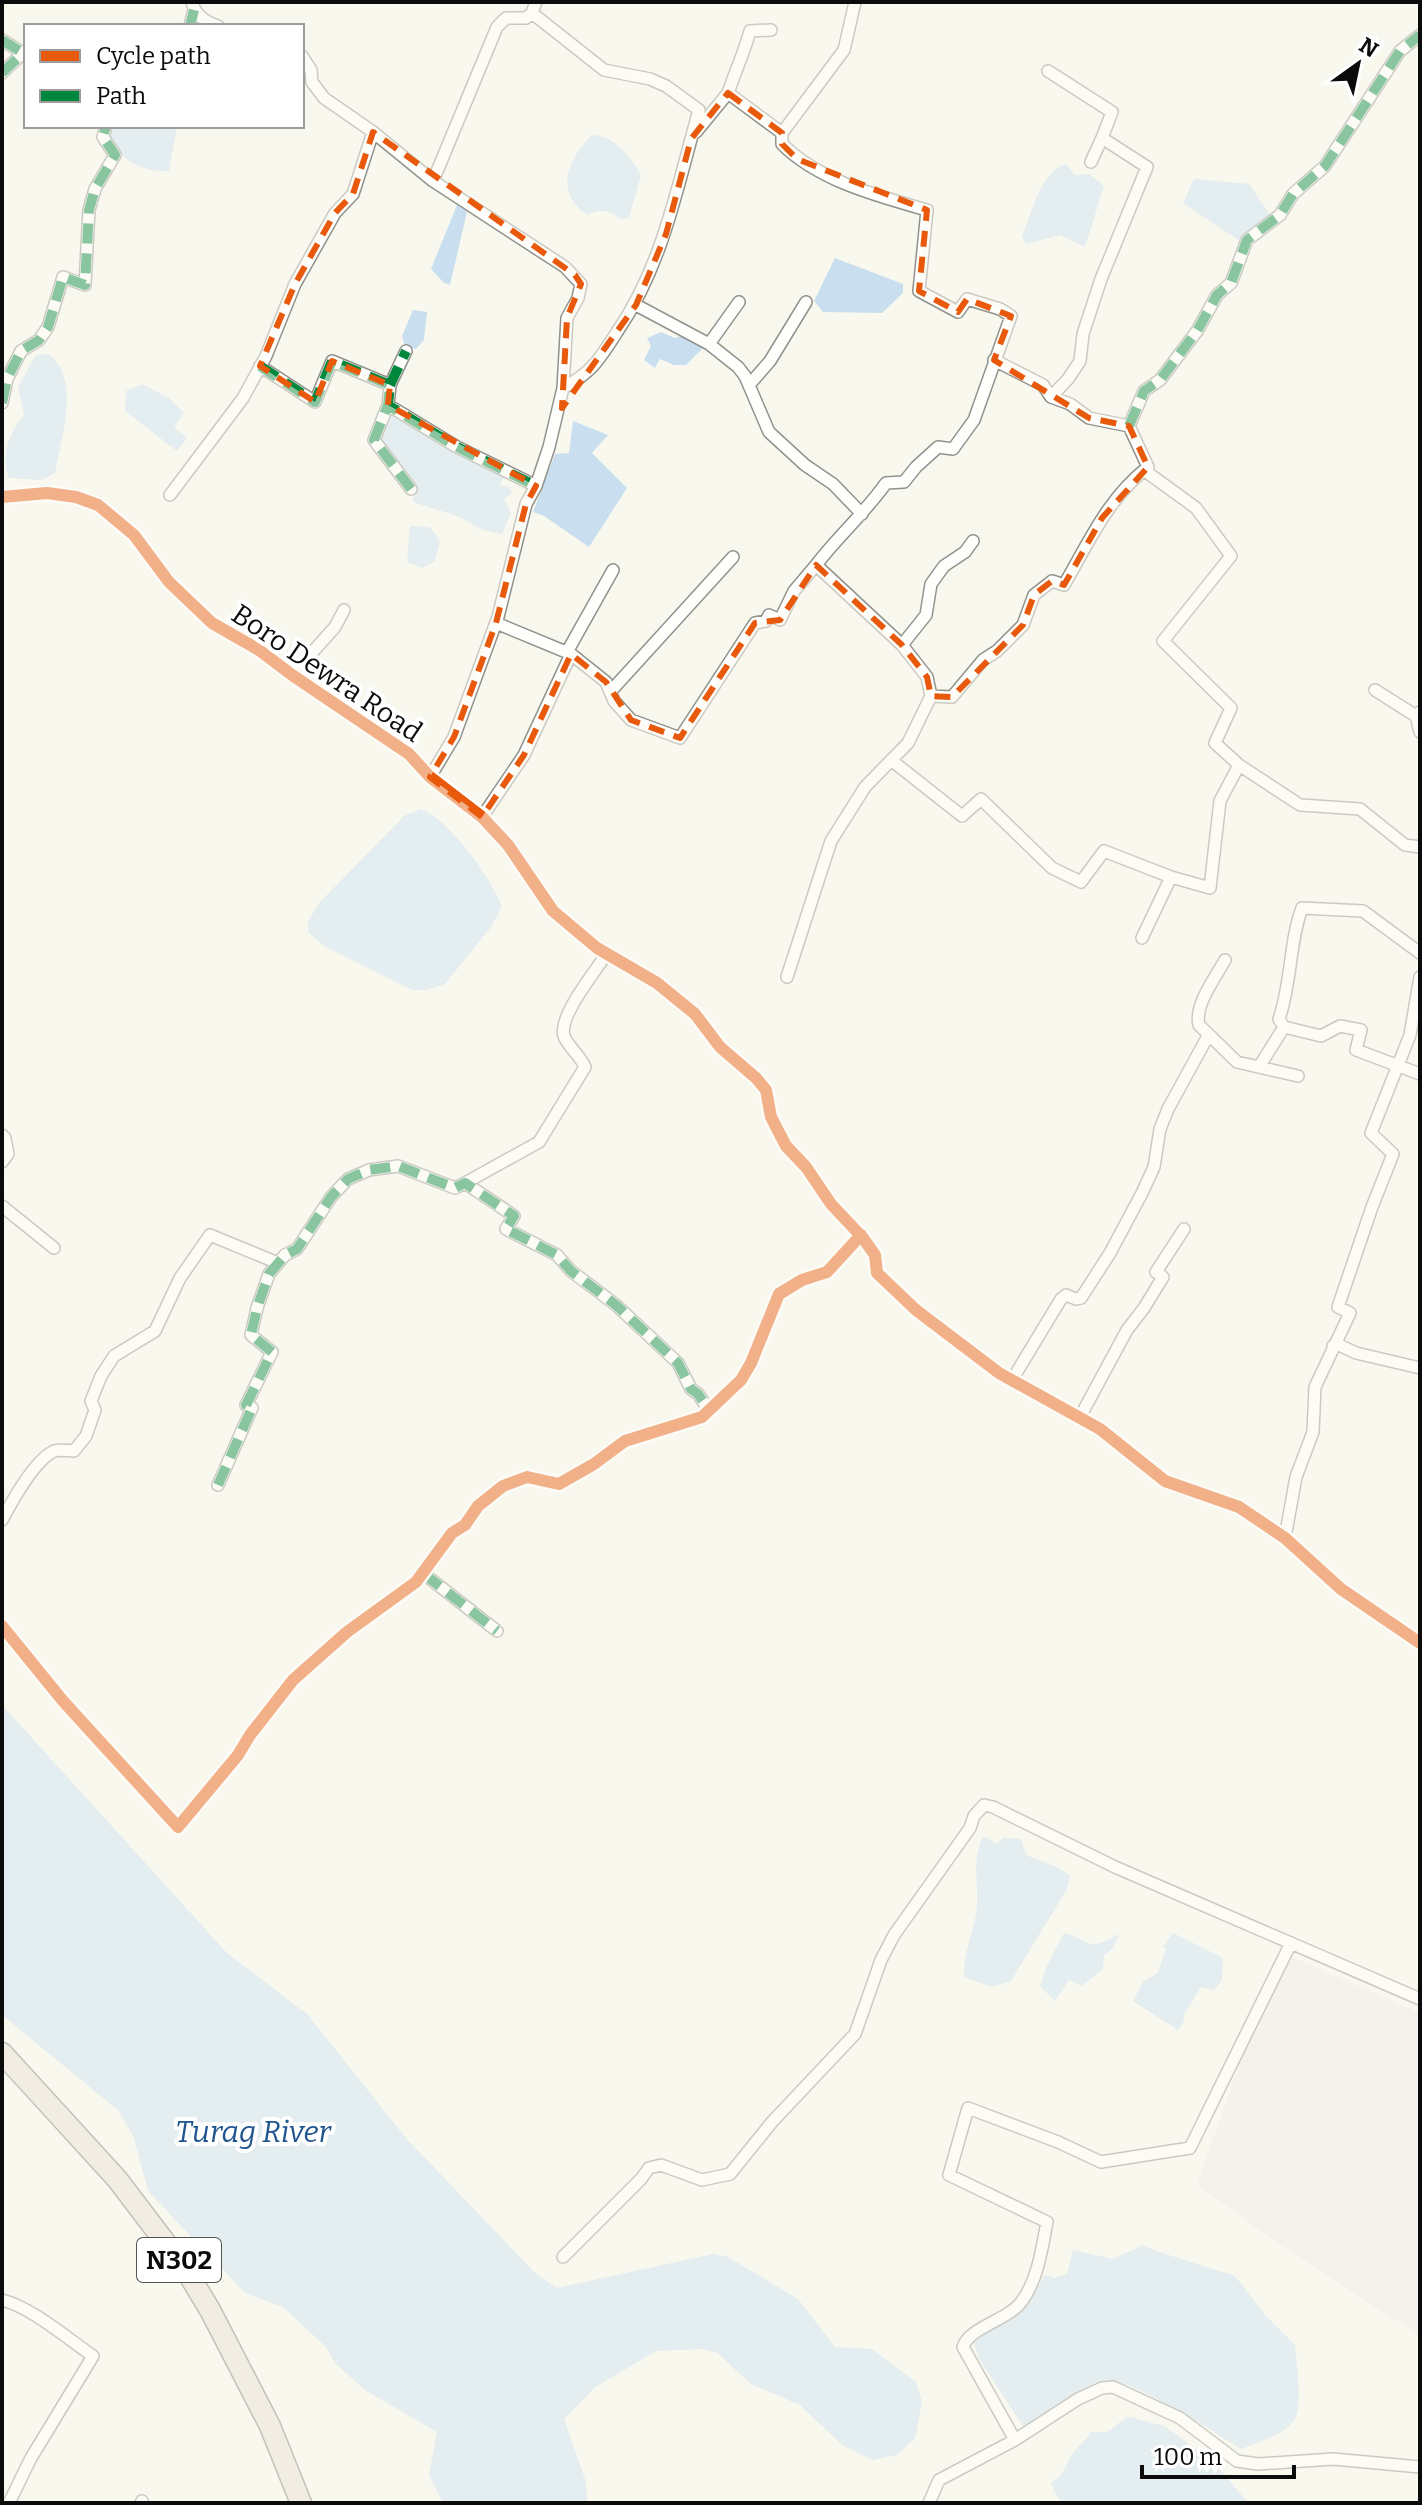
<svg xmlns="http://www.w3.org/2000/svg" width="1422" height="2505" viewBox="0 0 1422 2505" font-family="Bitter,serif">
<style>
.industrial{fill:#f0eaeb}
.water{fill:#c9dfef}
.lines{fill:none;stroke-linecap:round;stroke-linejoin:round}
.street-casing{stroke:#92928d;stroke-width:14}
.highway-casing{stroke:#7f7f7a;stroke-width:23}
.street{stroke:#fefefc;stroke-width:11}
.highway{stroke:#e6dfd5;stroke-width:20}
.quiet{stroke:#00873e;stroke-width:10;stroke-dasharray:20 10;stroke-linecap:butt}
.cycleway-casing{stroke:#fff;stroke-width:17}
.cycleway{stroke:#e8590c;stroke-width:12}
.marked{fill:none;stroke:#e8590c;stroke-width:6;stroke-dasharray:16 10;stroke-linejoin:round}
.labels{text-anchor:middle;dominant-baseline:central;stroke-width:8;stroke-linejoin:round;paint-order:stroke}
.shield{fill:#fff;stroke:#545454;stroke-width:2}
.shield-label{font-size:26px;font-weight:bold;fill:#0b0b0b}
.street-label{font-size:28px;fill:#0b0b0b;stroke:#fff}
.water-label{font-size:30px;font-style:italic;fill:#21558f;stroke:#fff}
</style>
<rect width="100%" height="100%" fill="#f9f8ee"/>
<!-- industrial -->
<path class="industrial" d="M1279 1951 1420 2013V2336L1283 2247 1197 2185Z"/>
<!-- water -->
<path class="water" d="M110 126H177L169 171C140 172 127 161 107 142Z
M592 135C614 135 631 157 641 175L629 218 621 219C608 211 601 207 588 215 553 194 568 158 592 135Z
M1066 164 1075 175 1089 174 1104 186 1085 247 1060 235 1026 244 1022 236C1032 213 1040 172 1066 164Z
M1194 179 1249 184 1271 217 1240 241 1183 203Z
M457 205 467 212 450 285 444 283 431 269Z
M835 258 903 284V293L882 313 823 312 814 301Z
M413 310 427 312 424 340 416 349 405 347 402 336Z
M661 332 675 338 685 334 695 338 703 348 686 365H674L660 359 655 368 644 360 651 346 647 338Z
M48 354C82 378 61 437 55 473L42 480 9 478C0 456 9 433 24 415L18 387 36 355Z
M142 384 169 398 184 413 174 427 187 438 177 451 125 411 126 391Z
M388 408 505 474 500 485 509 487 512 493 504 499 511 513 502 534 483 530 457 516 413 502 414 489 377 441Z
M573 421 608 435 592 453 627 488 589 547 544 516 533 512 555 454 569 453Z
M410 526 430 527 440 541 435 561 422 568 407 562Z
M421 809C449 819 492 879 502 907L491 927 445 984 426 990H412L324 946 308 932V921L320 902 404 816Z
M2 1705 226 1952 308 2015 405 2137 535 2273 557 2288 713 2254 728 2257 798 2299 835 2347 872 2349 916 2382 922 2402 915 2438 897 2455 872 2460 842 2445 800 2405 751 2384 716 2352 701 2349 656 2351 594 2388 564 2419 585 2479 588 2503H443L429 2475 437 2432 365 2390 335 2363 326 2347 283 2307 245 2293 148 2191 134 2138 119 2111 2 2015Z
M985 1837 997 1844 1003 1838 1021 1839 1026 1855C1042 1862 1057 1865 1070 1876L1067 1889 1011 1981 992 1987 964 1977C963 1955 972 1936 976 1914 980 1886 971 1866 982 1838Z
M1064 1933C1094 1941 1084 1953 1119 1934L1113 1948 1104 1956 1103 1969 1082 1986 1069 1980 1055 2001 1040 1986 1046 1968Z
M1173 1933 1223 1958 1222 1980 1214 1990 1201 1987 1184 2014V2021L1178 2030 1133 2001 1143 1982 1158 1973 1166 1948H1162Z
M1143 2245 1156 2251 1235 2276 1266 2316 1295 2345C1296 2362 1304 2409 1293 2422 1281 2436 1258 2442 1241 2449 1217 2434 1129 2376 1104 2381 1077 2386 1049 2415 1025 2429L981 2362 973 2342 1025 2309 1045 2275 1055 2278 1067 2274 1073 2250 1113 2259Z
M1127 2417C1140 2418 1150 2424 1163 2425L1216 2464 1248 2503H1063L1057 2497 1051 2483C1068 2472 1063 2466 1074 2452 1080 2444 1086 2440 1091 2432H1107Z"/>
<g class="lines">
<!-- street casing -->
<g class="street-casing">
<path id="street" d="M192 2C195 15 205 22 218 26
M532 13 604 70 650 79 666 86 699 110C677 187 663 265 617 332 599 360 592 372 563 388
M190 26 194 10
M771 30 750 31C744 53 735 72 728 93L782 133 844 50 855 2
M2 40 26 55
M302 56 311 70 312 82 324 98 373 132 433 181 565 267 581 284 578 298 567 318 563 388 549 447 536 486 526 504 498 617 454 737 430 777
M1048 71 1112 112 1102 138 1147 167 1101 279 1083 334 1080 361 1068 379 1051 397
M2 73 23 53
M696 132 728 93
M782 133V144C819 181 878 196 927 210L919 291 958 312 967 299 1000 309 1011 316 974 420 953 449 938 447 916 467 904 482 886 483C865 513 838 536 816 565L902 645 927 677 931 696 908 743 865 787 831 841 787 977
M1091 162 1102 138
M433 181 497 27 506 18H526L532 13 536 2
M636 305 709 344 738 367 745 376 769 432 805 465 833 484 862 514
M709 344 739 302
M994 360 1043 385 1051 397 1070 404 1089 418 1129 426 1148 467V473L1196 508 1231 556 1163 641 1231 708 1215 743 1239 765 1300 805 1360 809 1405 845 1420 847
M260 366 315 402 332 361 390 385 388 405
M390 385 406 351
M749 385 770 361 806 302
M2 403 7 379 21 351 39 340 48 327 63 277 85 285 89 210 95 189 115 155 103 137 106 126
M1129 426 1144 391 1160 380 1197 331 1217 295 1231 283 1247 240 1280 215 1293 194 1325 166 1400 51 1420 35
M411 489 374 440 388 405 457 447 536 486
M170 495 243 398 266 356 295 284 335 213 353 194 373 132
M2 497 47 493 76 497 98 505 134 535 169 582 212 623 259 650 292 675 409 754 430 777 482 817 508 845 553 911 597 948 657 983 695 1014 720 1047 756 1078 766 1090 771 1117 786 1146 806 1167 831 1204 863 1238 875 1255 877 1273 916 1310 999 1373 1100 1429 1165 1481 1239 1507 1285 1538 1341 1589 1420 1643
M902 645 926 615 931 584 944 566 965 552 973 541
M567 652 613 570
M571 654 606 682 614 701 631 720 680 738 755 623 766 621 769 615 780 620 794 591 816 565
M292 675 335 627 344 610
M1375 690 1416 716
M610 692 733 557
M931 696 952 697 983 660 997 651 1023 625 1034 595 1052 581 1064 585C1089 542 1108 498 1148 467
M1420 712 1416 716 1420 732
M891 760 962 816 981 799 1052 868 1081 882 1104 851 1171 877
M482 817 524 755 571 654 496 623
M1142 938 1171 877 1210 888 1220 801 1239 765
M1225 960C1216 977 1194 1005 1199 1025L1237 1062 1298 1076
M1284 1027 1321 1036 1340 1026 1361 1030 1356 1050 1420 1074
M1259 1067 1284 1027 1279 1019C1292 981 1289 943 1302 908L1363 911 1420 953
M2 1135 5 1138 8 1154 2 1162
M465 1183 539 1142 585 1067C580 1055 568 1047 564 1036 558 1016 596 971 607 953
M2 1206 54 1248
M1333 1346 1339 1345 1356 1353 1420 1368
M1012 1380 1061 1299 1066 1295 1076 1299 1081 1298 1110 1253 1142 1193 1154 1167 1160 1129 1168 1109 1208 1036
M1080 1417 1127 1330 1144 1308 1163 1277 1156 1272 1184 1229
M218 1485 252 1408 246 1405 272 1352 251 1335 257 1308 269 1274 285 1255 297 1249 331 1197 348 1179 369 1170 398 1166 455 1188 465 1183 514 1216 506 1229 557 1255 571 1271 616 1305 678 1363 691 1389 698 1394 709 1410
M2 1520C12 1501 35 1460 54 1451 60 1449 68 1451 74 1451L86 1436 95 1410 91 1401 101 1376 114 1356 155 1331 180 1278 210 1235 278 1263
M1285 1538 1296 1477 1313 1432 1315 1387 1350 1313 1338 1307 1372 1207 1393 1154 1371 1133 1410 1035 1420 977
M424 1574 497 1631
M2 1626 63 1701 178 1827 238 1755 250 1735 293 1680 347 1632 416 1582 452 1533 465 1525 478 1506 503 1486 527 1477 559 1484 594 1464 625 1441 702 1417 741 1380 751 1363 779 1294 802 1280 827 1272 861 1235
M563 2257 641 2179 649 2168 661 2165 702 2180 730 2174 772 2122 855 2034 881 1960 894 1935 970 1828 974 1816 984 1805 993 1807 1115 1867 1420 1999
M2 2300C31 2307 68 2339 93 2356L31 2458 9 2503
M1015 2440 963 2347C969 2327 1009 2320 1022 2301 1038 2279 1042 2248 1047 2222L949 2175 968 2108 1058 2142 1101 2162 1190 2148 1291 1943
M141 2503 142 2501
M929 2503 939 2480 1015 2440 1078 2399 1102 2388 1113 2387 1180 2418 1237 2461 1258 2464 1333 2459 1420 2467"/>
</g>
<!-- highway casing -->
<g class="highway-casing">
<path id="highway" d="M2 2053 117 2179 184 2267 210 2310 270 2426 301 2503"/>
</g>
<!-- street -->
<use href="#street" class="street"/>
<!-- highway -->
<use href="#highway" class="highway"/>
<!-- quiet -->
<path class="quiet" d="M190 26 194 10
M2 40 26 55
M2 73 23 53
M260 366 315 402 332 361 390 385 388 405
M390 385 406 351
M2 403 7 379 21 351 39 340 48 327 63 277 85 285 89 210 95 189 115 155 103 137 106 126
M1129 426 1144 391 1160 380 1197 331 1217 295 1231 283 1247 240 1280 215 1293 194 1325 166 1400 51 1420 35
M411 489 374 440 388 405 457 447 536 486
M218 1485 252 1408 246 1405 272 1352 251 1335 257 1308 269 1274 285 1255 297 1249 331 1197 348 1179 369 1170 398 1166 455 1188 465 1183 514 1216 506 1229 557 1255 571 1271 616 1305 678 1363 691 1389 698 1394 709 1410
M424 1574 497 1631"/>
<!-- cycleway casing -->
<g class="cycleway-casing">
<path id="cycleway" d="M2 497 47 493 76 497 98 505 134 535 169 582 212 623 259 650 292 675 409 754 430 777 482 817 508 845 553 911 597 948 657 983 695 1014 720 1047 756 1078 766 1090 771 1117 786 1146 806 1167 831 1204 863 1238 875 1255 877 1273 916 1310 999 1373 1100 1429 1165 1481 1239 1507 1285 1538 1341 1589 1420 1643
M2 1626 63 1701 178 1827 238 1755 250 1735 293 1680 347 1632 416 1582 452 1533 465 1525 478 1506 503 1486 527 1477 559 1484 594 1464 625 1441 702 1417 741 1380 751 1363 779 1294 802 1280 827 1272 861 1235"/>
</g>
<!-- cycleway -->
<use href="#cycleway" class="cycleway"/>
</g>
<!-- marked area -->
<path d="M0 0H1422V2505H0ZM728 93 782 133V144L797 159 927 210 919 291 958 312 967 299 1011 316 994 360 1089 418 1129 426 1148 467 1102 518 1064 585 1052 581 1034 595 1023 625 952 697 931 696 927 677 902 645 816 565 780 620 755 623 680 738 631 720 606 682 571 654 524 755 482 817 430 777 454 737 496 623 526 504 536 486 388 405 390 385 332 361 315 402 260 366 295 284 335 213 353 194 373 132 575 275 581 284 567 318 562 408 636 305 666 234 691 139Z" fill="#f9f8ee" fill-opacity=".55" fill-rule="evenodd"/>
<path class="marked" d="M728 93 782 133V144L797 159 927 210 919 291 958 312 967 299 1011 316 994 360 1089 418 1129 426 1148 467 1102 518 1064 585 1052 581 1034 595 1023 625 952 697 931 696 927 677 902 645 816 565 780 620 755 623 680 738 631 720 606 682 571 654 524 755 482 817 430 777 454 737 496 623 526 504 536 486 388 405 390 385 332 361 315 402 260 366 295 284 335 213 353 194 373 132 575 275 581 284 567 318 562 408 636 305 666 234 691 139Z"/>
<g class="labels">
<!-- shield labels -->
<rect class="shield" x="137" y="2238" width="84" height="44" rx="6"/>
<g class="shield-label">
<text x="179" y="2260">N302</text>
</g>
<!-- street labels -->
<g class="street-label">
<text transform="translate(327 673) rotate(34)">Boro Dewra Road</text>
</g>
<!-- water labels -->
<g class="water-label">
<text x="253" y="2132">Turag River</text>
</g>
</g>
<!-- border -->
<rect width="1422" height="2505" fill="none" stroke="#0b0b0b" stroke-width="8"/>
<!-- legend -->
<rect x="24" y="24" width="280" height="104" fill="#ffffff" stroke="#9d9d9d" stroke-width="2"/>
<rect x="40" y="50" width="40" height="12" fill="#e8590c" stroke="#9d9d9d" stroke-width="2"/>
<text x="96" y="64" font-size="24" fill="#0b0b0b">Cycle path</text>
<rect x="40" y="90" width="40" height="12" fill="#00873e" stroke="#9d9d9d" stroke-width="2"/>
<text x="96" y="104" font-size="24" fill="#0b0b0b">Path</text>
<!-- north arrow -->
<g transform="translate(1358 64) rotate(33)" stroke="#ffffff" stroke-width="6" paint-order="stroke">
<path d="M0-6L14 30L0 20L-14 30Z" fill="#0b0b0b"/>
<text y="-12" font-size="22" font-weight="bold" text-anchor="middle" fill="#0b0b0b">N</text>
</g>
<!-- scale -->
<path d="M1142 2465v12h152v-12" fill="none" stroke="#0b0b0b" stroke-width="4"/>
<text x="1154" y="2465" font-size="24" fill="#0b0b0b" stroke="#ffffff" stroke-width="6" paint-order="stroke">100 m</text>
</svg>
